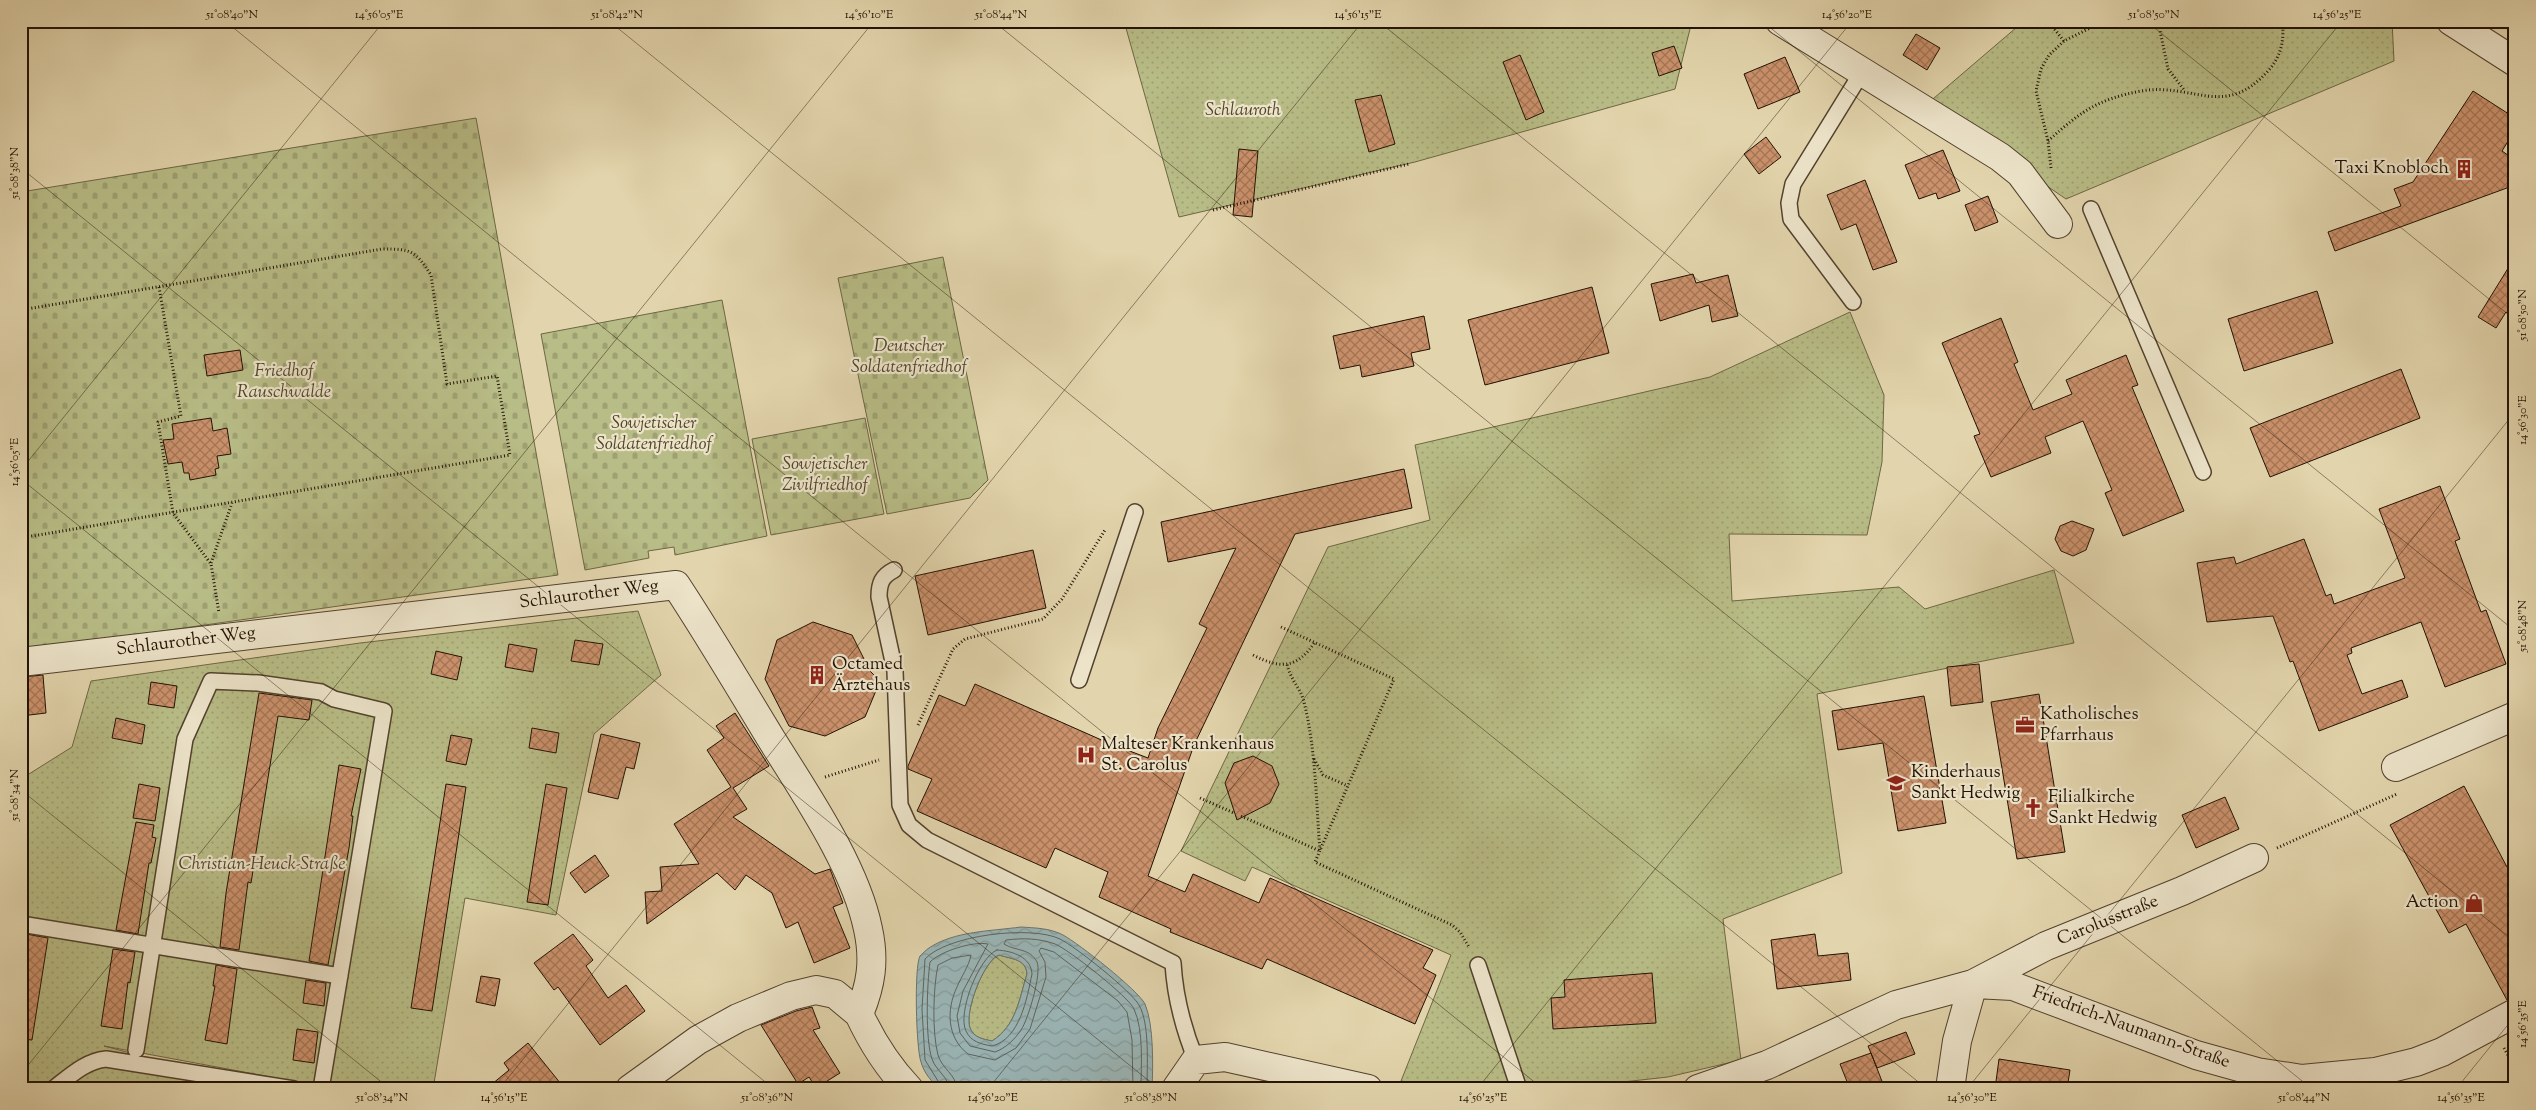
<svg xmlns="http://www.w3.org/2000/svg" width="2536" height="1110" viewBox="0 0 2536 1110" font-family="'Sorts Mill Goudy',serif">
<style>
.green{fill:url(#green-dots);stroke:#6d6744}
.cemetery{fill:url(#cemetery-stones);stroke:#6d6744}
.water{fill:url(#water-waves);stroke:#6a746e;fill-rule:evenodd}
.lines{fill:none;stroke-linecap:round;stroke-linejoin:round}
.shore{stroke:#5e645c;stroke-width:1}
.building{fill:url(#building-cross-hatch);stroke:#221203}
.service-casing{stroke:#52422d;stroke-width:18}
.minor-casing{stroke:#52422d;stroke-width:30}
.tertiary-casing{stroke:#52422d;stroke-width:30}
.path{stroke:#221203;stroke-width:3;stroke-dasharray:1 2.5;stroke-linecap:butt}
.service{stroke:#ece3c9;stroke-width:15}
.minor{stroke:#ece3c9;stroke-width:28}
.tertiary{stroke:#ece3c9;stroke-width:28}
.ticks{fill:none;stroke:#221203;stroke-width:1;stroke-opacity:0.45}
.labels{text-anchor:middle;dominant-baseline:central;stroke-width:4.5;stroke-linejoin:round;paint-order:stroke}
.park-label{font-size:18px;font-style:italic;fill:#4f452a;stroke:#ece3c9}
.poi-label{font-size:18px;fill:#221203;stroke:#ece3c9;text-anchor:start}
.street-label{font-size:18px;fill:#221203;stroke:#ece3c9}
.neatline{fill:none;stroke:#221203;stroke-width:2}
.ticks-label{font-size:12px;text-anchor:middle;fill:#221203}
</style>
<defs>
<pattern id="green-dots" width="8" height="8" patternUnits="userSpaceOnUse" patternTransform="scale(1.25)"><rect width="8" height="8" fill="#b8bc86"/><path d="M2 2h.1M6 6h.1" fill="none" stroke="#9ea172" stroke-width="1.8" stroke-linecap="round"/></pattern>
<pattern id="cemetery-stones" width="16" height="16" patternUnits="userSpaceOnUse" patternTransform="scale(1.25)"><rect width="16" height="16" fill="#b8bc86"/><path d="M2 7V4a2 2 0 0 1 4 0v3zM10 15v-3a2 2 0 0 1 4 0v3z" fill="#9ea172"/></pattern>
<pattern id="water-waves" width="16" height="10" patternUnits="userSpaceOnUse" patternTransform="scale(1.25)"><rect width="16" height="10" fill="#9ab5b6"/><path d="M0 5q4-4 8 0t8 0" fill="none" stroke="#849b9b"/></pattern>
<pattern id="building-cross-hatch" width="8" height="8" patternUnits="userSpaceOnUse" patternTransform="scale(1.25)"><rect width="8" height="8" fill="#cb916b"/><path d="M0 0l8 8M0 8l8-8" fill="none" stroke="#a47556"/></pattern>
</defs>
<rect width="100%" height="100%" fill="#e2d4ac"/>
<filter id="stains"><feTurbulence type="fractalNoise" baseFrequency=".004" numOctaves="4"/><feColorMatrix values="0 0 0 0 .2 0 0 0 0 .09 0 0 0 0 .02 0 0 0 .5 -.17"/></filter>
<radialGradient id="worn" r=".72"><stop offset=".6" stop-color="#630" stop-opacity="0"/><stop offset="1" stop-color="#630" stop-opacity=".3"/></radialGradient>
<!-- green -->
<path class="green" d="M1124 21H1692L1675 89 1415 162 1179 217Z
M2024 21H2392L2394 61 2066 199 1927 104Z
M1850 312 1884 395 1882 462 1867 535 1729 534 1732 601 1899 587 1925 609 2054 570 2074 643 1817 694 1842 873 1723 919 1741 1060 1668 1077 1568 1088 1451 1089 1401 1081 1451 955 1252 867 1245 881 1181 851 1328 547 1430 520 1415 445 1710 377Z
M638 611 661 675 594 734 556 915 465 898 433 1089H335L104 1046 255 1086 252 1089H21V779L72 747 91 681 360 643Z
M999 955C1012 959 1026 959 1027 974 1019 1000 1016 1026 992 1041 983 1039 974 1038 970 1028 964 1012 984 960 999 955Z"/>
<!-- cemetery -->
<path class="cemetery" d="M476 118 558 575 21 651V192Z
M943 257 988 480 970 498 887 514 838 278Z
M722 300 767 536 675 555 674 547 648 551 649 558 585 570 541 334Z
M865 418 884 514 771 535 752 439Z"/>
<!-- water -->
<path class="water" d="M1021 927C1035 928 1050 928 1063 935 1078 943 1138 990 1145 1004 1154 1025 1153 1067 1152 1089H941C932 1083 924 1073 921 1062 916 1048 914 967 920 956 922 954 926 950 929 948 954 931 992 931 1021 927ZM999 955C1012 959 1026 959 1027 974 1019 1000 1016 1026 992 1041 983 1039 974 1038 970 1028 964 1012 984 960 999 955Z"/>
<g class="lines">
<!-- shore -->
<path class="shore" d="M997 950C1013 951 1031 957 1032 974 1027 998 1020 1039 992 1046 981 1044 971 1042 966 1031 957 1013 979 957 997 950Z
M943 1089 925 1060 922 1009 925 959C947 935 1031 925 1060 939 1076 947 1131 991 1139 1005 1150 1024 1147 1067 1147 1089
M949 1089C949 1077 936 1071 932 1059 925 1039 927 984 930 962 941 951 973 941 988 944L963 991 957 1016 960 1033 970 1046 995 1052C1006 1048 1015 1039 1021 1030 1028 1020 1042 973 1037 962 1030 948 1015 951 1004 944L1006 940C1023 938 1038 938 1055 944 1068 949 1129 997 1134 1009 1144 1031 1141 1065 1141 1089
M957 1089C956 1074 942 1069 938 1055 932 1032 933 989 938 965L952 958 971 955C969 966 961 977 957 987 946 1010 947 1038 968 1054L995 1060 1016 1048 1030 1029 1046 977 1045 962 1039 951 1041 948 1054 952 1118 1001 1127 1012 1132 1040 1133 1089"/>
</g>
<!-- building -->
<path class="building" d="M1916 34 1940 48 1927 70 1903 55Z
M1674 46 1682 68 1659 76 1652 53Z
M1520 55 1544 112 1526 120 1503 62Z
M1785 57 1800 92 1758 109 1744 74Z
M2473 91 2515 118V130L2502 151 2515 160V185L2335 251 2328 232 2401 206 2394 189 2413 182Z
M1381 95 1395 144 1369 152 1355 100Z
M1766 137 1781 157 1759 174 1744 154Z
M1239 149 1258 151 1252 217 1233 215Z
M1943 150 1960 191 1938 199 1936 193 1919 199 1905 165Z
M1865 180 1897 262 1873 270 1856 224 1841 230 1827 195Z
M1988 196 1998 222 1975 231 1965 205Z
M2515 257V318L2506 312 2496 328 2478 317Z
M1693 274 1696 283 1728 275 1738 316 1712 322 1709 305 1660 321 1651 284Z
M1592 287 1609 353 1485 385 1468 320Z
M2317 291 2333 343 2244 371 2228 319Z
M1424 316 1430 349 1411 353 1414 366 1362 377 1360 365 1340 369 1333 336Z
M2001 318 2018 362 2014 364 2033 410 2072 394 2066 380 2126 355 2138 385 2132 387 2184 511 2123 536 2105 493 2112 490 2083 421 2045 437 2051 453 1991 477 1974 436 1980 434 1942 343Z
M240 350 243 370 207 376 204 355Z
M2401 369 2420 418 2270 477 2250 428Z
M211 418 213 431 227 428 231 454 217 456 219 468 215 469 216 475 190 480 189 473H184L182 462 168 464 163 440 174 439 172 424Z
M1404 469 1412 508 1295 534 1194 745 1148 876 1185 892 1193 874 1259 903 1270 878 1433 950 1423 968 1436 975 1415 1024 1267 959 1262 969 1170 932 1171 929 1099 897 1108 872 1055 848 1046 868 917 811 932 779 908 769V766L939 695 965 706 975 684 1106 742 1148 758 1158 728 1207 628 1199 624 1236 548 1168 562 1161 522Z
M2440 486 2460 539 2455 541 2481 612 2486 610 2506 664 2445 687 2421 622 2351 648 2352 653 2347 655 2362 694 2402 680 2408 697 2319 731 2293 661 2290 662 2273 616 2207 622 2197 563 2234 557 2236 564 2304 539 2326 596 2331 594 2334 604 2405 578 2379 509Z
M2072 521 2094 529 2086 550 2073 556 2061 551 2055 539 2060 526Z
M1033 550 1046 608 928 635 915 576Z
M813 622 852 635 870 671 880 681 865 717 825 736 789 726 765 679 777 640Z
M575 640 603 644 599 665 571 661Z
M509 644 537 649 533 672 505 667Z
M436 651 462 657 457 680 431 674Z
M1979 664 1983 702 1951 706 1947 667Z
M43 675 46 713 21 716V677Z
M151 682 177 686 174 708 148 704Z
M259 693 312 700 309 720 278 716 251 883 248 882 239 950 220 947 226 893Z
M2039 694 2065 852 2017 859 1991 702Z
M1924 696 1946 823 1898 831 1883 743 1838 750 1832 711Z
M735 713 769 766 733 788 747 809 733 817 815 874 830 869 843 903 833 907 850 948 814 963 798 922 786 928 772 893 746 875 735 890 717 873 647 924 645 892 662 891 660 867 699 864 674 824 731 787 707 750 724 738 716 726Z
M116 718 145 725 142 744 112 738Z
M532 728 559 733 556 753 529 748Z
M601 734 640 743 634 769 626 767 618 799 588 792Z
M451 735 472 739 466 765 446 761Z
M1253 756 1272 766 1279 784 1270 803 1237 820 1225 783 1234 763Z
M339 765 361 769 351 816H353L349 848 328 965 309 961Z
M139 784 160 788 155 821 133 818Z
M446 784 466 787 432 1011 411 1008Z
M546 784 567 788 548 905 527 902Z
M2464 786 2507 867 2515 863V998L2507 1000 2466 924 2449 933 2390 825Z
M2225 797 2239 829 2196 848 2182 815Z
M136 822 154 825 152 837 156 838 151 863H149L138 934 116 930Z
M595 855 609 876 585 893 570 873Z
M26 934 48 938 32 1040 21 1039V963Z
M573 934 593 960 586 966 608 998 626 985 645 1011 600 1045 558 987 554 990 534 963Z
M1815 934 1818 956 1848 953 1851 980 1777 989 1771 940Z
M113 949 135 952 130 983 128 982 122 1029 101 1026Z
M216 965 237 969 227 1044 205 1040 215 986H213Z
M1652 973 1656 1023 1553 1029 1551 998 1565 997 1564 980Z
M481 976 500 979 495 1006 476 1002Z
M306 980 326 983 324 1006 303 1003Z
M812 1007 820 1028 813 1030 840 1073 816 1088 809 1077 798 1084 761 1025 796 1011Z
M297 1029 318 1032 314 1063 293 1060Z
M1906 1032 1915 1054 1877 1068 1868 1046Z
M528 1043 565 1089H486L509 1070 504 1063Z
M1871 1053 1885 1089H1850L1840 1064Z
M1999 1059 2070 1070 2067 1089H1995Z"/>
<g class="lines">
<!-- service casing -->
<g class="service-casing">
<path id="service" d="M2091 209 2203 472
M1853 302 1791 219 1789 203 1793 184 1862 72
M894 570C882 576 879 583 879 597L895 671 900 805 909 825 927 840 1173 963C1175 998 1183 1028 1196 1060
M1079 680 1135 512
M21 924 340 976
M1478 965 1519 1089
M136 1050 185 739 211 681 258 683 321 692 334 699 384 711 321 1089
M53 1089C69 1077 85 1061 106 1059L294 1089"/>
</g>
<!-- minor casing -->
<g class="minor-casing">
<path id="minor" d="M1780 21 2000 157 2020 173 2058 224
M21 662 676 585C709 635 739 686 770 737 804 792 855 865 868 929 875 961 871 985 859 1014 872 1042 887 1066 909 1089
M2396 767 2515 716
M1975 984 2013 986 2196 1055 2257 1072 2302 1079 2375 1072 2416 1062 2442 1052 2515 1013
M630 1089 698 1040 738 1018 791 996 816 990 835 994 859 1014
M1176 1089 1196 1060 1225 1057 1368 1089
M1698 1089 1767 1065 1896 1005 1973 984 2046 946 2182 891 2254 858
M1950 1089 1957 1041 1973 984"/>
</g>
<!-- tertiary casing -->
<g class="tertiary-casing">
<path id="tertiary" d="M2451 21 2515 62"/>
</g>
<!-- path -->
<path class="path" d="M2048 21 2064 41
M2158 21 2168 69 2185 91
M2048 141C2080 112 2098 99 2141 91 2193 82 2224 120 2268 71 2281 57 2285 39 2282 21
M2051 168 2048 141 2036 91 2041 69 2049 55 2064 41 2104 21
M1213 210 1409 164
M159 287 181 416 158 422 173 513 211 564 219 613
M21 310 382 249C411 249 415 250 431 275L447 384 497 376 510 455 21 538
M211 563 232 503
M1281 627 1394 679 1315 862 1452 925 1460 932 1469 947
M1253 655C1280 669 1297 669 1315 642
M918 725 953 649 965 639 1043 619 1062 599 1105 530
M1314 759 1323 775 1348 786
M825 777 879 760
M1200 798 1234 813
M1241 816 1320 851C1316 802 1316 750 1304 702 1301 689 1290 679 1287 664
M2277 848 2397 794
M2504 1048 2515 1068"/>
<!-- service -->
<use href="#service" class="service"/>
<!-- minor -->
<use href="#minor" class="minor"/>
<!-- tertiary -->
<use href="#tertiary" class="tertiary"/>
</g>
<!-- ticks -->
<path class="ticks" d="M225 21 1543 1089M609 21 1927 1089M993 21 2312 1089M1378 21 2515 942M1762 21 2515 631M2146 21 2515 320M21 168 1159 1089M21 470 384 21M21 479 774 1089M21 790 390 1089M21 1074 874 21M499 1089 1363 21M988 1089 1852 21M1477 1089 2342 21M1967 1089 2515 412M2456 1089 2515 1016"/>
<!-- icons -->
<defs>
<g id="building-bare" transform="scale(1.5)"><path d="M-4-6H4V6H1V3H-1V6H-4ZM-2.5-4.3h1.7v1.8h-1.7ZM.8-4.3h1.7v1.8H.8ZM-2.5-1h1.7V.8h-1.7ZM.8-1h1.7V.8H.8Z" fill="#8f2418" stroke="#ece3c9" stroke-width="2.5" paint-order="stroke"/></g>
<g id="office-bare" transform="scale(1.5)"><path d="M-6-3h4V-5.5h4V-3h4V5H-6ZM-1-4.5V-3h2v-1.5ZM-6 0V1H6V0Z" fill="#8f2418" stroke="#ece3c9" stroke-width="2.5" paint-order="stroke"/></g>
<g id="hospital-bare" transform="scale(1.5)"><path d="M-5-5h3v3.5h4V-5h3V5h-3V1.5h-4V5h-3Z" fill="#8f2418" stroke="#ece3c9" stroke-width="2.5" paint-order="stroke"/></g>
<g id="school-bare" transform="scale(1.5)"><path d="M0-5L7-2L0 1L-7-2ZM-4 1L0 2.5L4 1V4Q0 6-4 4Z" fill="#8f2418" stroke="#ece3c9" stroke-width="2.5" paint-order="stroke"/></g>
<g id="church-bare" transform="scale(1.5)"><path d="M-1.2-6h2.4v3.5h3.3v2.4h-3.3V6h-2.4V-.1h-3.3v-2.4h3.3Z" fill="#8f2418" stroke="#ece3c9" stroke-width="2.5" paint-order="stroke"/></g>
<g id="shop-bare" transform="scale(1.5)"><path d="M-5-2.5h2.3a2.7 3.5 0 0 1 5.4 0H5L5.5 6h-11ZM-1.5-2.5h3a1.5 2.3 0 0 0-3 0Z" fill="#8f2418" stroke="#ece3c9" stroke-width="2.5" paint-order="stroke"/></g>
</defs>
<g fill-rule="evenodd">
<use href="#building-bare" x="2464" y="169"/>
<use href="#building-bare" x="817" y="675"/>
<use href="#office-bare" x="2025" y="725"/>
<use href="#hospital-bare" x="1086" y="755"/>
<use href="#school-bare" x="1896" y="783"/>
<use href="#church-bare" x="2033" y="808"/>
<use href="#shop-bare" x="2474" y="903"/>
</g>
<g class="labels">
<!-- park labels -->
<g class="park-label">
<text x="1243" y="111">Schlauroth</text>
<text x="909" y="347">Deutscher<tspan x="909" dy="21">Soldatenfriedhof</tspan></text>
<text x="284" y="372">Friedhof<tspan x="284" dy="21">Rauschwalde</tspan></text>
<text x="654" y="424">Sowjetischer<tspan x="654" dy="21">Soldatenfriedhof</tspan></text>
<text x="825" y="465">Sowjetischer<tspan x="825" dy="21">Zivilfriedhof</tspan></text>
<text x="262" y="865">Christian-Heuck-Straße</text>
</g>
<!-- poi labels -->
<g class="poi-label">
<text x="2449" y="169" text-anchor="end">Taxi Knobloch</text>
<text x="832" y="665">Octamed<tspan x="832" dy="21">Ärztehaus</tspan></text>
<text x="2040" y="715">Katholisches<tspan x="2040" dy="21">Pfarrhaus</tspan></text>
<text x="1101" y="745">Malteser Krankenhaus<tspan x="1101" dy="21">St. Carolus</tspan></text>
<text x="1911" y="773">Kinderhaus<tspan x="1911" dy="21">Sankt Hedwig</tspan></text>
<text x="2048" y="798">Filialkirche<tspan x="2048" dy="21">Sankt Hedwig</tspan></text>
<text x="2459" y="903" text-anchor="end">Action</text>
</g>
<!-- street labels -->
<g class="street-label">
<text transform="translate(589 595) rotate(-7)">Schlaurother Weg</text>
<text transform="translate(186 642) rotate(-7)">Schlaurother Weg</text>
<text transform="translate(2108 921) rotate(-22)">Carolusstraße</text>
<text transform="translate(2131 1028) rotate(20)">Friedrich-Naumann-Straße</text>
</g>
</g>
<!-- margin -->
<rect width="2536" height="1110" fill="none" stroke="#e2d4ac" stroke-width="55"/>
<rect x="28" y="28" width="2480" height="1054" class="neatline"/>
<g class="ticks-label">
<text x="232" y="18">51°08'40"N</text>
<text x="379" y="18">14°56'05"E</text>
<text x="617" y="18">51°08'42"N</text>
<text x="869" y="18">14°56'10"E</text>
<text x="1001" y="18">51°08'44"N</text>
<text x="1358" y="18">14°56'15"E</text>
<text x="1847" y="18">14°56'20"E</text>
<text x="2154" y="18">51°08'50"N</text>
<text x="2337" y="18">14°56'25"E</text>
<text transform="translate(14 173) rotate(-90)" y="4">51°08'38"N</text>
<text transform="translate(2522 315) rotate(-90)" y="4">51°08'50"N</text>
<text transform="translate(2522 420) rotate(-90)" y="4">14°56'30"E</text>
<text transform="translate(14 462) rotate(-90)" y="4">14°56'05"E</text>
<text transform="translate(2522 626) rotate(-90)" y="4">51°08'48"N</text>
<text transform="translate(14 795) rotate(-90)" y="4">51°08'34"N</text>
<text transform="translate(2522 1024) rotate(-90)" y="4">14°56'35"E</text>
<text x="382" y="1101">51°08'34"N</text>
<text x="504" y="1101">14°56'15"E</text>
<text x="767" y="1101">51°08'36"N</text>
<text x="993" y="1101">14°56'20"E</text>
<text x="1151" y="1101">51°08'38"N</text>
<text x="1483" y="1101">14°56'25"E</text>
<text x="1972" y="1101">14°56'30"E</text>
<text x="2304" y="1101">51°08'44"N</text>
<text x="2461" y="1101">14°56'35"E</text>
</g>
<rect width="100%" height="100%" filter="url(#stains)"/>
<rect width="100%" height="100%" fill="url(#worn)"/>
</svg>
